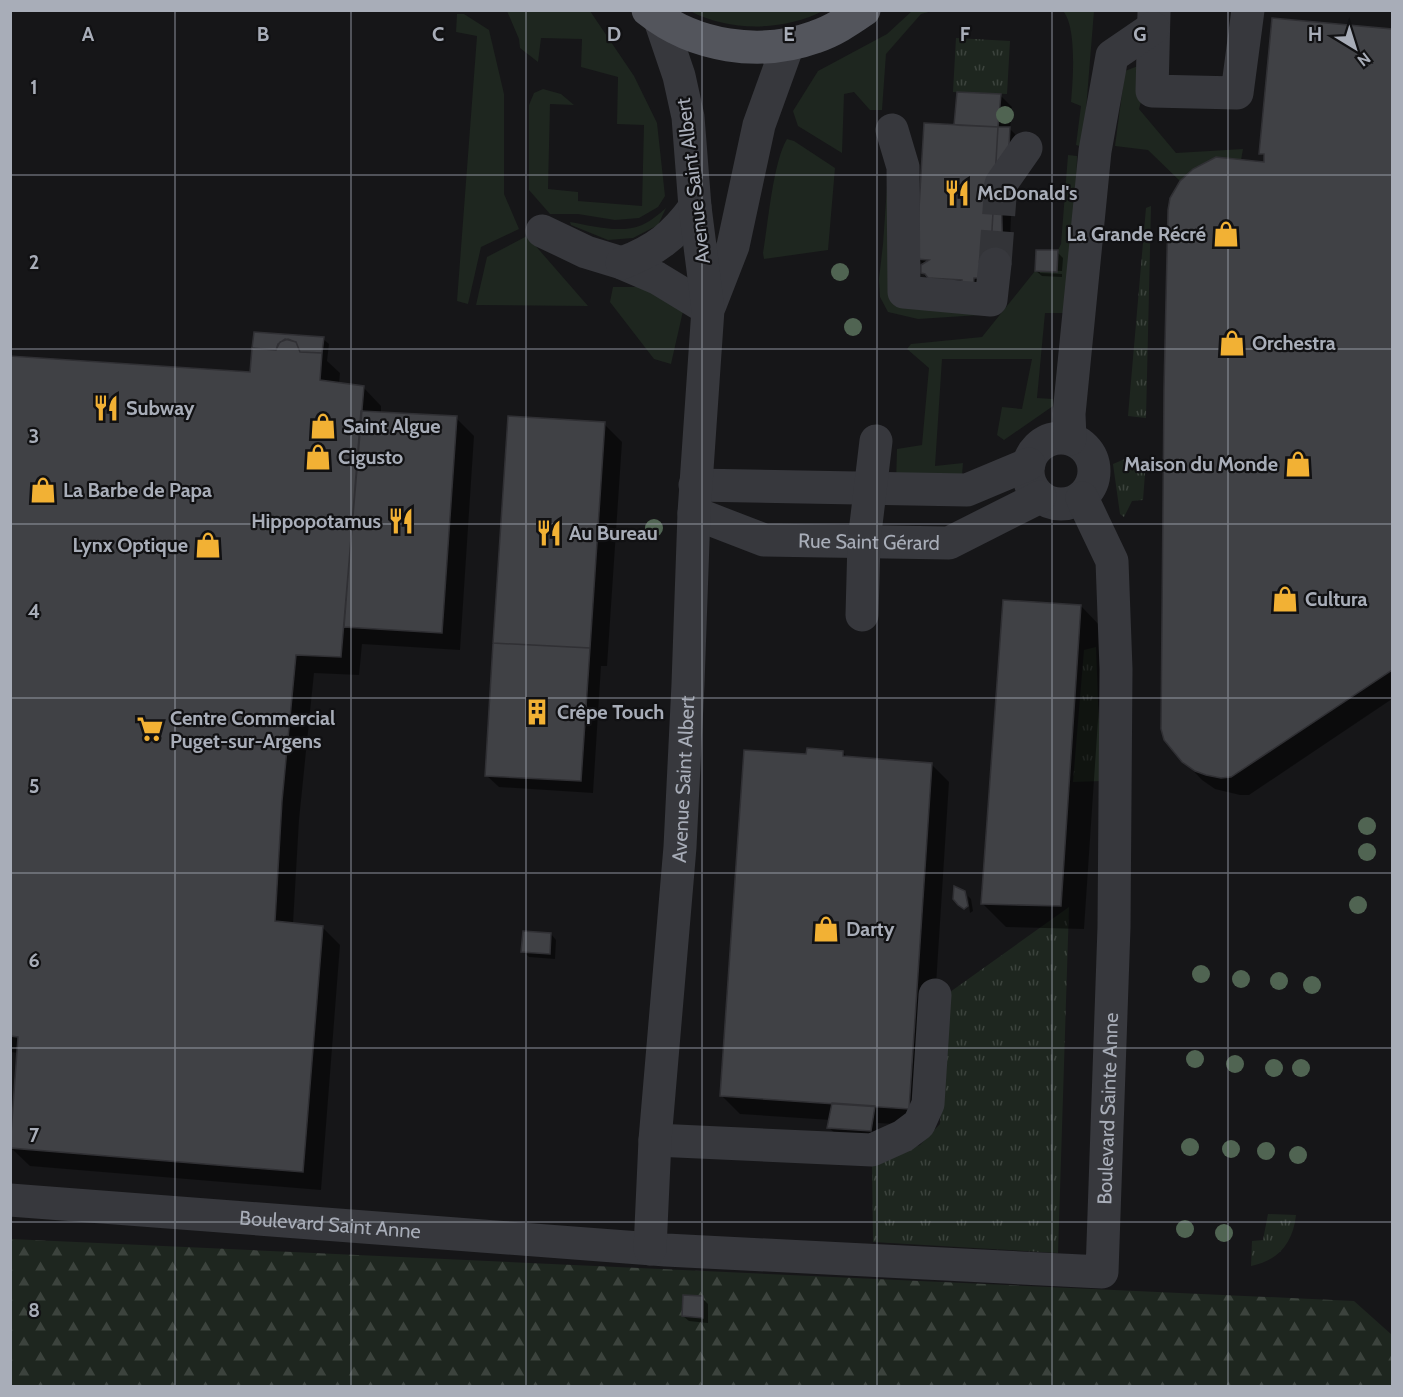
<svg xmlns="http://www.w3.org/2000/svg" width="1403" height="1397" viewBox="0 0 1403 1397" font-family="Cabin,sans-serif">
<style>
.grass{fill:url(#grass-tufts)}
.forest{fill:url(#forest-firs)}
.garden{fill:#1e261f}
.shadow{fill:#0007}
.building{fill:#404145;stroke:#303034;stroke-width:1.5}
.lines{fill:none;stroke-linecap:round;stroke-linejoin:round}
.minor-tunnel{stroke:#333438;stroke-width:33;stroke-dasharray:33 16;stroke-linecap:butt}
.minor{stroke:#37383d;stroke-width:33}
.major{stroke:#53555c;stroke-width:33}
.tree{fill:#506452}
.grid{fill:none;stroke:#a8adb8;stroke-width:1.5;stroke-opacity:0.55}
.labels{text-anchor:middle;dominant-baseline:central;stroke-width:4.5;stroke-linejoin:round;paint-order:stroke}
.street-label{font-size:20px;fill:#a8adb8;stroke:#111113}
.poi-label{font-size:20px;font-weight:bold;fill:#a8adb8;stroke:#111113;text-anchor:start}
.grid-label{font-size:20px;text-anchor:middle;font-weight:bold;fill:#a8adb8;stroke:#111113;stroke-width:4.5;stroke-linejoin:round;paint-order:stroke}
</style>
<defs>
<pattern id="grass-tufts" width="24" height="20" patternUnits="userSpaceOnUse" patternTransform="scale(1.5)"><rect width="24" height="20" fill="#1e261f"/><path d="M3 7l-1-3M5 7V3M7 7l1-3M15 17l-1-3M17 17v-4M19 17l1-3" fill="none" stroke="#3c433d"/></pattern>
<pattern id="forest-firs" width="22" height="20" patternUnits="userSpaceOnUse" patternTransform="scale(1.5)"><rect width="22" height="20" fill="#1e261f"/><path d="M5 1l3.5 6h-7zM16 11l3.5 6h-7z" fill="#3c433d"/></pattern>
</defs>
<rect width="100%" height="100%" fill="#161618"/>
<!-- grass -->
<path class="grass" d="M956 38 1010 41 1007 94 953 92Z
M1151 206 1146 418 1128 416 1146 208Z
M1125 459 1146 460 1143 500 1132 501 1124 517 1120 514 1113 464Z
M1096 647 1101 781 1073 782 1084 650Z
M1069 907 1058 1253 873 1242 872 1163 920 1145 940 1124 950 992Z
M1268 1214 1296 1215C1293 1243 1278 1261 1251 1266L1252 1241 1263 1240Z"/>
<!-- forest -->
<path class="forest" d="M11 1239 1354 1301 1392 1335V1386H11Z"/>
<!-- garden -->
<path class="garden" d="M507 11H590L634 76 657 123 665 196 658 207 639 218 615 220 578 214H550L529 190V105L534 93 543 89 561 94 574 105 550 104 548 189 578 192V201L642 206 644 125 617 124 618 77 581 67 582 39 541 38 538 62 520 48 519 39Z
M690 11H823C783 31 730 32 690 11Z
M912 11H932L921 14 886 54 882 110H870L854 92 844 94 842 153 798 126 793 111 818 71 887 34Z
M1063 11H1094L1083 147 1076 145 1081 106 1071 102C1073 80 1077 27 1063 11Z
M457 14H464L489 30 504 94V194L519 229 481 247 468 304 457 301 477 36 456 32Z
M1138 66 1148 76 1139 109 1176 153 1243 149 1241 160 1193 169 1180 181 1148 150 1115 146 1125 71Z
M787 139 794 141 835 168 828 250 764 259 763 253C768 224 773 162 787 139Z
M1068 155 1077 156 1074 285 1065 313H1045L1037 398 1053 399V406L1004 440 997 435 1002 407 1022 409 1032 359H942L935 466 963 463 962 475 896 483 897 449 922 445 929 368 907 349 911 344 982 337 1035 271 1057 272 1058 250 1061 244Z
M887 187 895 289 980 315 918 319 888 312 880 297 879 279 883 244Z
M666 208 658 225 633 238 608 240 571 225 570 222C593 226 620 234 642 225 651 221 659 214 666 208Z
M527 236 588 306 476 305 487 257Z
M613 287H653L683 311 671 364 654 359 610 302Z"/>
<!-- shadow -->
<path class="shadow" d="M1274 20 1392 31V699L1249 795H1240L1215 789 1202 780 1184 761 1265 164V158L1261 153Z
M1000 95 1012 107 1010 129 1015 134 1008 281 941 291 922 273 924 265 918 259 956 126Z
M1057 252 1063 258 1062 271 1040 270V273L1062 274V277L1042 276 1036 271Z
M255 333 323 339 329 344 327 361 340 373 339 384 363 387 381 406V413L456 418 474 436 460 650 362 644 359 675 314 673 299 820 293 924 322 927 340 945 321 1190 30 1166 11 1148 19 1053 10 1052V357L251 374Z
M604 424 622 442 607 666H601L593 793 499 787 486 775Z
M1081 606 1104 630 1084 929 1006 927 982 903Z
M843 752 848 758 931 764 949 782 927 1126 878 1123 876 1136 835 1133 829 1128 831 1120 740 1114 722 1096 808 756Z
M968 896 971 899 973 911 970 913Z
M551 934 556 940 555 959 529 957 523 951Z
M702 1298 708 1304V1323L689 1321 683 1316Z"/>
<!-- building -->
<path class="building" d="M1272 18 1392 29V670L1231 777 1221 778 1206 775 1195 771 1182 762 1164 740 1161 729 1164 388 1168 210 1170 198 1180 181 1193 169 1216 157 1264 162V154H1259Z
M957 92 1001 94 998 127 954 125Z
M924 123 998 127 990 264 986 278H974L973 288 962 287V280L928 278 925 274 921 273V265L929 260 916 259Z
M998 127H1010L1008 165 1001 184 1003 265 990 264Z
M1036 250H1058L1057 272 1035 271Z
M254 332 324 337 322 353 300 352 296 342 288 339 280 342 276 350 252 348Z
M285 339 296 342 300 352 322 353 320 380 364 386 341 657 296 655 282 801 275 921 323 926 303 1172 10 1148 18 1037 10 1036V356L250 372 252 348 276 350 278 344Z
M361 411 457 416 442 633 344 627Z
M508 416 605 422 590 648 493 643Z
M1003 600 1081 605 1061 906 981 904Z
M493 643 590 648 581 781 485 776Z
M807 748 843 751V756L932 763 909 1109 720 1096 744 750 806 754Z
M954 886 965 891 968 906 964 909 958 905 953 899Z
M523 931 551 933 550 954 521 952Z
M832 1103 875 1106 871 1131 827 1128Z
M683 1295 703 1296V1318L682 1316Z"/>
<g class="lines">
<!-- minor-tunnel -->
<path class="minor-tunnel" d="M995 264 1001 184"/>
<!-- minor -->
<g class="minor">
<path d="M1154 12 1152 91 1237 93 1248 10"/>
<path d="M892 130 903 167 904 292 991 300 995 264"/>
<path d="M1001 184 1026 148"/>
<path d="M542 231 586 252 622 263 657 278 708 309"/>
<path d="M622 263C656 250 674 236 695 207"/>
<path d="M710 305 733 246 759 125 788 45"/>
<circle cx="1061" cy="471" r="33"/>
<path d="M1070 439 1069 414 1095 151 1112 56 1153 28"/>
<path d="M695 485 967 490 1029 464"/>
<path id="s1" d="M694 513 764 540 949 543 1040 497"/>
<path d="M862 615 864 541 876 441"/>
<path d="M655 1140 872 1150 903 1136 919 1124 928 1104 935 995"/>
<path id="s2" d="M10 1200 666 1250 1102 1272 1114 927 1116 669 1112 561 1082 498"/>
<path id="s3" d="M650 1249 655 1140 680 847 688 684 694 513 708 309 695 207 688 117 679 76 660 20"/>
</g>
<!-- major -->
<path class="major" d="M648 10C694 47 760 57 815 37 833 31 848 21 864 10"/>
</g>
<!-- trees -->
<g class="tree">
<circle cx="1005" cy="115" r="9"/>
<circle cx="840" cy="272" r="9"/>
<circle cx="853" cy="327" r="9"/>
<circle cx="654" cy="528" r="9"/>
<circle cx="1367" cy="826" r="9"/>
<circle cx="1367" cy="852" r="9"/>
<circle cx="1358" cy="905" r="9"/>
<circle cx="1201" cy="974" r="9"/>
<circle cx="1241" cy="979" r="9"/>
<circle cx="1279" cy="981" r="9"/>
<circle cx="1312" cy="985" r="9"/>
<circle cx="1195" cy="1059" r="9"/>
<circle cx="1235" cy="1064" r="9"/>
<circle cx="1274" cy="1068" r="9"/>
<circle cx="1301" cy="1068" r="9"/>
<circle cx="1190" cy="1147" r="9"/>
<circle cx="1231" cy="1149" r="9"/>
<circle cx="1266" cy="1151" r="9"/>
<circle cx="1298" cy="1155" r="9"/>
<circle cx="1185" cy="1229" r="9"/>
<circle cx="1224" cy="1233" r="9"/>
</g>
<!-- grid -->
<path class="grid" d="M175 10V1386M351 10V1386M526 10V1386M702 10V1386M877 10V1386M1052 10V1386M1228 10V1386M10 175H1392M10 349H1392M10 524H1392M10 698H1392M10 873H1392M10 1048H1392M10 1222H1392"/>
<!-- icons -->
<defs>
<g id="restaurant-bare" transform="scale(2.07)"><path d="M-5-6h1v4h1v-4h1v4h1v-4h1v5L-1.5 .5V6h-2V.5L-5-1ZM5-6V6H3V1.5H1.5Q1.5-4 5-6Z" fill="#f2b134" stroke="#111113" stroke-width="2.5" paint-order="stroke"/></g>
<g id="shop-bare" transform="scale(2.07)"><path d="M-5-2.5h2.3a2.7 3.5 0 0 1 5.4 0H5L5.5 6h-11ZM-1.5-2.5h3a1.5 2.3 0 0 0-3 0Z" fill="#f2b134" stroke="#111113" stroke-width="2.5" paint-order="stroke"/></g>
<g id="building-bare" transform="scale(2.07)"><path d="M-4-6H4V6H1V3H-1V6H-4ZM-2.5-4.3h1.7v1.8h-1.7ZM.8-4.3h1.7v1.8H.8ZM-2.5-1h1.7V.8h-1.7ZM.8-1h1.7V.8H.8Z" fill="#f2b134" stroke="#111113" stroke-width="2.5" paint-order="stroke"/></g>
<g id="supermarket-bare" transform="scale(2.07)"><path d="M-6-5.5h2.5l.6 2H6L4.5 2H-2.5L-4.4-4H-6ZM-1.5 3.2a1.3 1.3 0 1 0 .1 0ZM3 3.2a1.3 1.3 0 1 0 .1 0Z" fill="#f2b134" stroke="#111113" stroke-width="2.5" paint-order="stroke"/></g>
</defs>
<g fill-rule="evenodd">
<use href="#restaurant-bare" x="957" y="193"/>
<use href="#shop-bare" x="1226" y="234"/>
<use href="#shop-bare" x="1232" y="343"/>
<use href="#restaurant-bare" x="106" y="408"/>
<use href="#shop-bare" x="323" y="426"/>
<use href="#shop-bare" x="318" y="457"/>
<use href="#shop-bare" x="1298" y="464"/>
<use href="#shop-bare" x="43" y="490"/>
<use href="#restaurant-bare" x="401" y="521"/>
<use href="#restaurant-bare" x="549" y="533"/>
<use href="#shop-bare" x="208" y="545"/>
<use href="#shop-bare" x="1285" y="599"/>
<use href="#building-bare" x="537" y="712"/>
<use href="#supermarket-bare" x="150" y="729"/>
<use href="#shop-bare" x="826" y="929"/>
</g>
<g class="labels">
<!-- street labels -->
<g class="street-label">
<text transform="translate(693 181) rotate(-97)">Avenue Saint Albert</text>
<text stroke="none"><textPath href="#s1" startOffset="180">Rue Saint Gérard</textPath></text>
<text stroke="none"><textPath href="#s3" startOffset="471">Avenue Saint Albert</textPath></text>
<text stroke="none"><textPath href="#s2" startOffset="1258">Boulevard Sainte Anne</textPath></text>
<text stroke="none"><textPath href="#s2" startOffset="321">Boulevard Saint Anne</textPath></text>
</g>
<!-- poi labels -->
<g class="poi-label">
<text x="977" y="193">McDonald's</text>
<text x="1206" y="234" text-anchor="end">La Grande Récré</text>
<text x="1252" y="343">Orchestra</text>
<text x="126" y="408">Subway</text>
<text x="343" y="426">Saint Algue</text>
<text x="338" y="457">Cigusto</text>
<text x="1278" y="464" text-anchor="end">Maison du Monde</text>
<text x="63" y="490">La Barbe de Papa</text>
<text x="381" y="521" text-anchor="end">Hippopotamus</text>
<text x="569" y="533">Au Bureau</text>
<text x="188" y="545" text-anchor="end">Lynx Optique</text>
<text x="1305" y="599">Cultura</text>
<text x="557" y="712">Crêpe Touch</text>
<text x="170" y="718">Centre Commercial<tspan x="170" dy="23">Puget-sur-Argens</tspan></text>
<text x="846" y="929">Darty</text>
</g>
</g>
<g class="grid-label">
<text x="88" y="41">A</text>
<text x="263" y="41">B</text>
<text x="438" y="41">C</text>
<text x="614" y="41">D</text>
<text x="789" y="41">E</text>
<text x="965" y="41">F</text>
<text x="1140" y="41">G</text>
<text x="1315" y="41">H</text>
<text x="34" y="94">1</text>
<text x="34" y="269">2</text>
<text x="34" y="443">3</text>
<text x="34" y="618">4</text>
<text x="34" y="793">5</text>
<text x="34" y="967">6</text>
<text x="34" y="1142">7</text>
<text x="34" y="1317">8</text>
</g>
<!-- border -->
<rect width="1403" height="1397" fill="none" stroke="#a8adb8" stroke-width="24"/>
<!-- north arrow -->
<g transform="translate(1355 48) rotate(142)" stroke="#111113" stroke-width="4.5" paint-order="stroke">
<path d="M0-4.5L10 22L0 15L-10 22Z" fill="#a8adb8"/>
<text y="-9" font-size="16" font-weight="bold" text-anchor="middle" fill="#a8adb8">N</text>
</g>
</svg>
